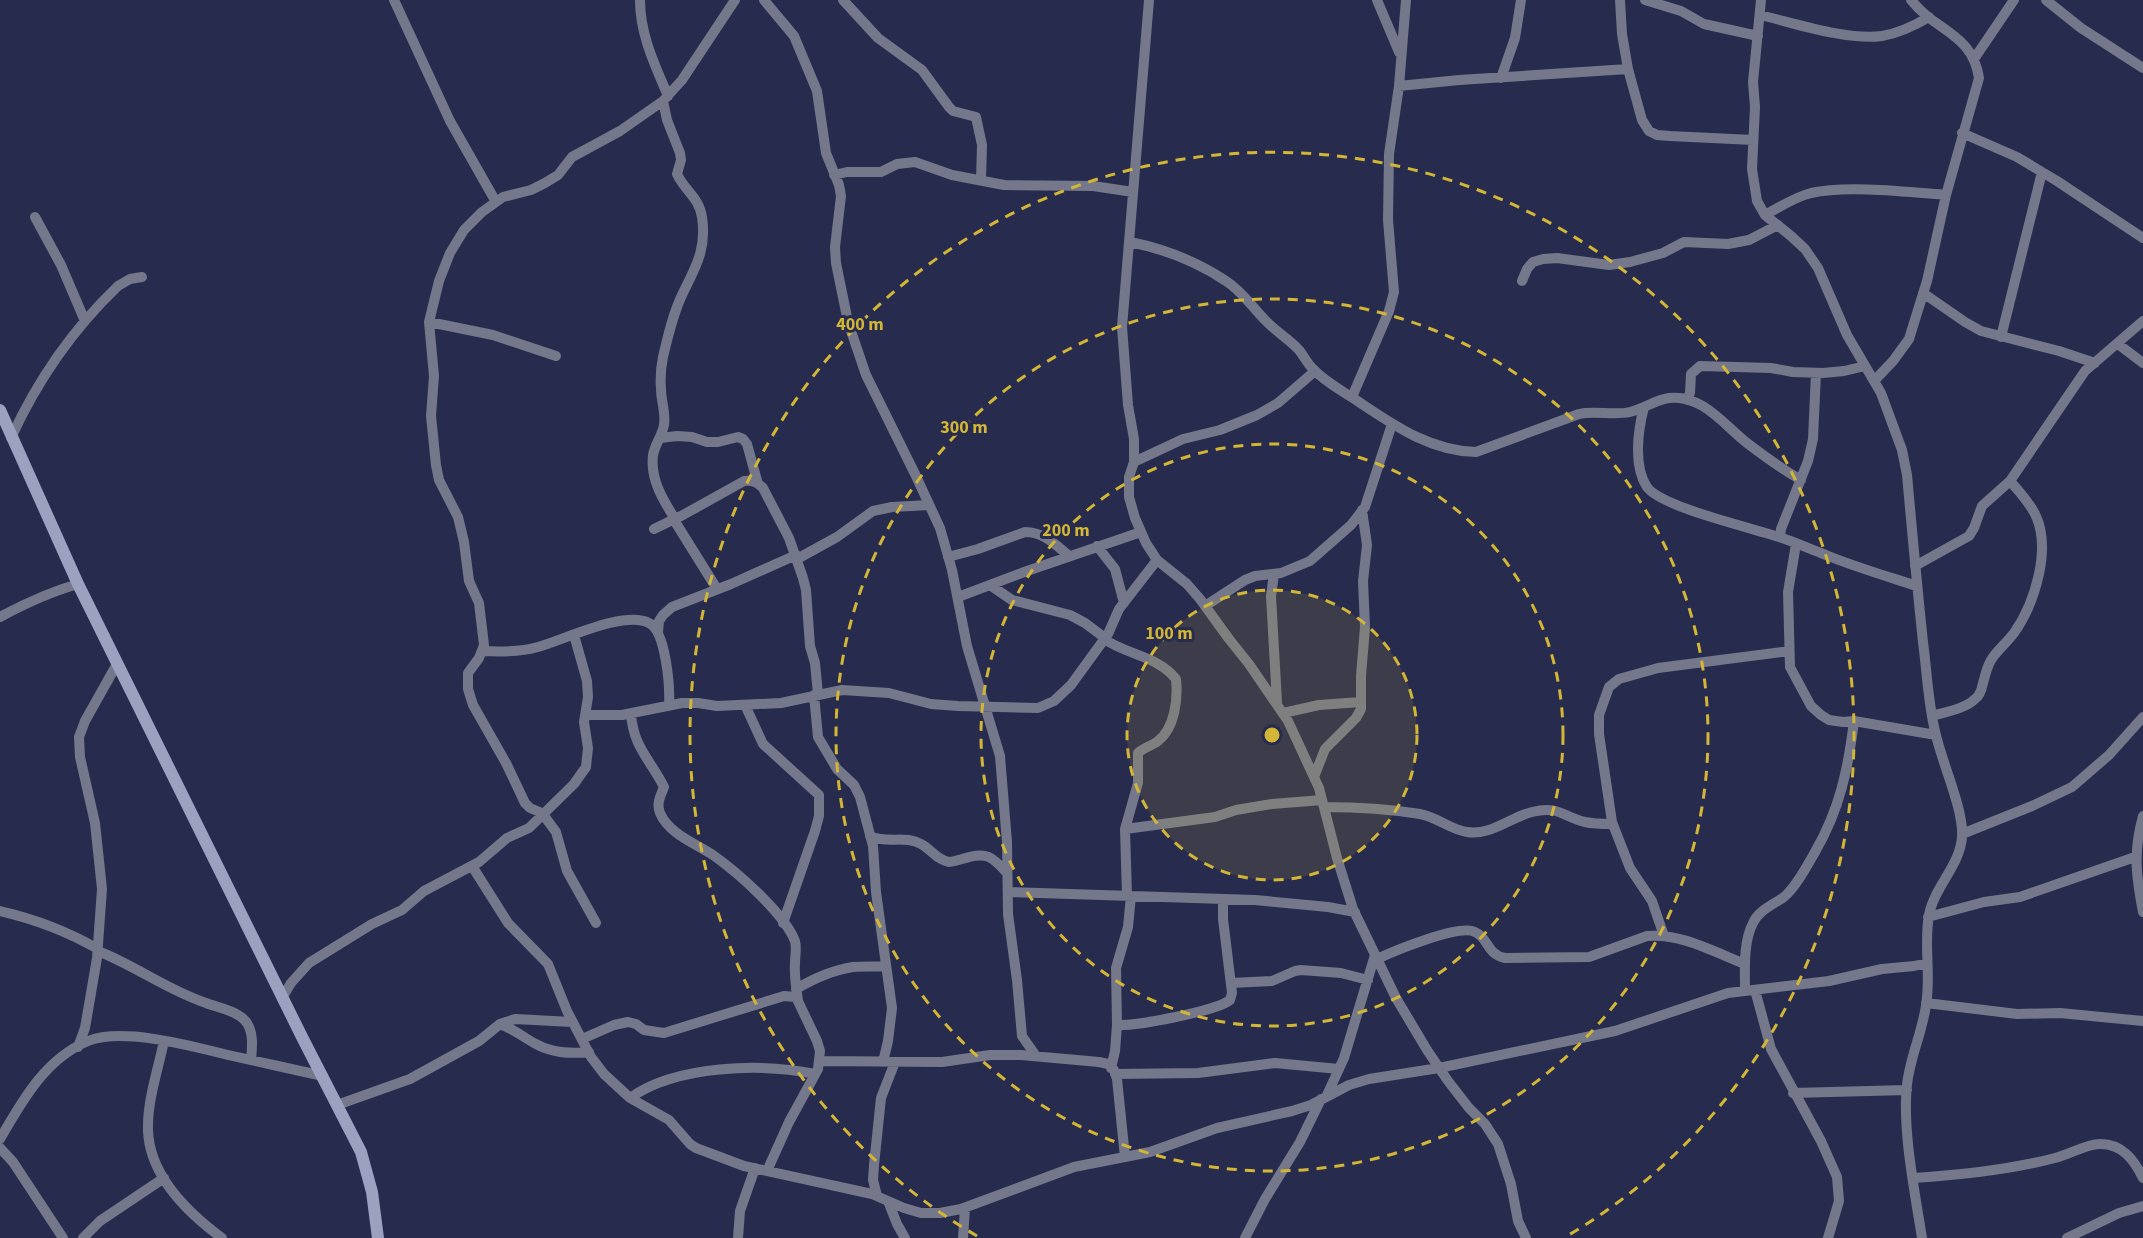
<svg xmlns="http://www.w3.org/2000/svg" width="2143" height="1238" viewBox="0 0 2143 1238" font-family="'Source Sans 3',sans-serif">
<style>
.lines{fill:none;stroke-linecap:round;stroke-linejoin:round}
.street{stroke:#74788a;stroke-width:10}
.secondary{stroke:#9ba1be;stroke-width:12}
.ring{fill:none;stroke:#d3b635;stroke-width:3;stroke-dasharray:10 8}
.centre{fill:#d3b635;stroke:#272c4f;stroke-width:3}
.ring-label{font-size:18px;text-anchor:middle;font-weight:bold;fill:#d3b635;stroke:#272c4f;stroke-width:6;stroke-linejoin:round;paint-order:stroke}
</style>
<rect width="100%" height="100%" fill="#272c4f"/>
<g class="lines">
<!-- street -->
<path class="street" d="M394 0 450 121 496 202
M640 0C640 35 655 65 668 96
M764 0 794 36 817 91 826 153 839 185 841 196 835 247 836 263 848 322 866 375 915 474 940 528 952 570 967 646 1000 756 1007 842 1008 914 1017 980 1022 1036 1036 1056
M843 0 878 38 922 70 949 107 953 111 976 117 982 145 981 180
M1149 0 1122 327 1128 405 1134 439V462L1129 477V497L1135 518 1146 543 1157 560 1187 584 1200 599 1229 639 1249 664 1288 721 1319 788 1337 858 1353 909 1396 998 1427 1050 1448 1081 1469 1108 1485 1124 1498 1144 1511 1184 1518 1221 1526 1238
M1377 0 1399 52
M1620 0 1622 34 1628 69 1642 120 1649 131 1657 135 1670 136 1753 140
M1645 0 1681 11 1704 24 1758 36
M1761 0 1753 82 1755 107 1752 169 1757 201 1765 215 1791 236 1805 249 1818 268 1847 335 1881 393 1902 450 1907 475C1912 530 1917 586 1923 642 1927 672 1928 702 1935 731 1941 761 1964 809 1962 837 1960 866 1934 887 1929 915 1924 942 1930 970 1927 997 1925 1027 1910 1055 1907 1085 1902 1129 1915 1193 1922 1238
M2046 0 2081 28 2143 68
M1760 15C1794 23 1848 41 1882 36 1900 33 1914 26 1929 17
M1974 59 2014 0
M1501 78 1515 38 1521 0
M1399 86 1459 80 1628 69
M663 101 667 120 680 153 681 160 677 174C684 190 699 197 702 217 707 250 695 268 682 295 673 314 668 336 663 357 661 367 660 378 661 389 661 401 666 413 664 425 662 436 655 444 653 455 650 479 663 500 675 519
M1962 133 2017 157 2057 181 2143 238
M834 175 847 172H881L897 164 915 162 952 175 1004 185 1093 186 1133 192
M1765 215C1780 207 1795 197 1811 193 1847 185 1908 192 1946 195
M35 217 61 265 85 321
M1130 242C1165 249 1196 261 1226 281 1242 291 1252 307 1265 320 1275 331 1289 339 1299 350 1304 356 1307 363 1312 368 1324 381 1339 389 1353 398 1391 423 1428 451 1476 452L1579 414C1596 410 1613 416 1630 412 1643 409 1655 400 1669 398 1702 394 1724 425 1747 443 1764 456 1782 469 1801 480
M1522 281 1527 269 1533 262 1543 259 1557 258 1609 265 1630 262 1663 253 1684 242 1728 244 1749 240 1778 225
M1923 293 1965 322 1981 331 2059 351 2095 363
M429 322 493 335 556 356
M2001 337 2042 172
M2118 344 2143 363
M1874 381 1893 361 1909 339 1927 281 1946 195 1979 78C1974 44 1952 35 1928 17 1922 12 1916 6 1911 0
M1352 397 1389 311 1394 292 1388 220 1389 154 1399 86 1406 0
M1687 400 1690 393 1691 374 1700 366 1771 368 1793 372 1823 373 1844 371 1865 366
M1644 407C1638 430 1633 466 1647 487 1661 507 1752 528 1779 537 1795 542 1810 549 1826 555 1855 567 1886 576 1917 586
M11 438C37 381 73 329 118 286L130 279 142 277
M660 438 677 436 692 437 707 442H718L738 437 743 439 747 444 758 484
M1134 462 1183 439 1220 430 1257 415 1278 403 1315 371
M674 520 717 589
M654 529 683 515 744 481C753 480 757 482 763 488L789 538 803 578 806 590 810 646 815 663 818 694
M1780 537 1781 529 1808 461 1813 439 1816 373
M1796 544 1788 592 1790 667 1811 706 1821 715 1829 720 1843 722 1854 721 1936 735
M1097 546 1115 569 1124 603
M948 557 978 549 1025 532C1044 532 1056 545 1069 556
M797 559 837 537 873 511 892 507 929 505
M1915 566 1969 536 1974 528 1982 506 2010 481 2085 371 2143 321
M1274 574 1271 596 1277 702
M990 585 1012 600 1070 615 1085 623 1105 638
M958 597 1027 571 1141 532
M1205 606 1245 580 1255 576 1281 573 1310 561 1351 525 1365 507 1392 424
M0 617C26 603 50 592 78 584
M658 632 659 621 663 615 672 607 731 584 796 555
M1104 639C1127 655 1158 656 1176 679 1178 699 1175 728 1158 741 1152 746 1144 747 1138 753V783L1125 829 1127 896
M483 651C501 652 520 652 538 647 564 640 624 610 649 623 666 631 670 687 669 705
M814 695 818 737 837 769 854 785 860 797 873 846 876 892 892 1008 888 1041 883 1062
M745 705 763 744 819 795V816L815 831 783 923
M631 713C633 747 650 759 664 787 661 795 656 803 660 813 669 834 695 843 713 855 737 872 784 913 795 941 797 948 795 956 795 963 794 976 796 988 798 1000
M1283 713 1319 705 1361 702
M586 715H622L682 703H698L717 706 781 703 842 690 889 693 931 704 958 706 1038 708 1054 701 1071 685 1108 634 1119 609 1157 560
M1932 716C1945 712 1965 709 1975 699 1980 696 1982 688 1983 683 1986 673 1987 665 1993 657 1999 649 2008 641 2014 633 2035 603 2052 548 2035 514 2029 502 2019 491 2010 481
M1314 777 1325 749 1356 718 1361 709V676L1365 627 1363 581 1367 545 1362 510
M1324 807C1356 807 1389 809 1420 814 1437 817 1451 830 1467 832 1491 836 1511 817 1532 812 1559 805 1563 817 1585 822 1594 824 1603 824 1612 824
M2143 816C2133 852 2136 876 2143 912
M1125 829 1215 817 1236 810 1272 804 1322 800
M1962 834 2032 806 2072 787 2109 755 2143 717
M870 836C887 844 906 835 921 844 931 849 937 860 949 862 954 862 958 860 962 859 986 851 992 856 1007 873
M472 866 508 923 548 964 567 1011 591 1057 604 1074 630 1098 669 1120 690 1144 696 1148 744 1166 872 1194 904 1208 921 1213H940L961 1209 1074 1167 1150 1152 1217 1128 1292 1111 1311 1105 1349 1085 1369 1079 1439 1068 1615 1031 1728 993 1829 981 1882 969 1914 966 1927 963
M1008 892 1255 900 1328 907 1355 912
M0 911C35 919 67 931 98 949
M1928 917 1984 902 2020 897 2135 857
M596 923 567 871 556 832 542 813 530 808 525 803 506 763 473 705 468 689V673L479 658 484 645 479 603 469 581 464 542 458 517 439 480 436 465 431 416 434 376 429 322 439 281 450 253 464 230 482 212 503 197 531 190 545 183 558 175 572 157 620 131 663 101 682 80 735 0
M1664 936 1652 901 1630 868 1612 822 1599 734V715L1609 687 1619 679 1658 668 1789 651
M98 951C136 966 167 990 206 1003 219 1008 239 1011 247 1023 254 1034 252 1048 251 1060
M1377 959C1394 951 1459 924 1475 932 1489 938 1486 954 1505 958L1589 957 1647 936C1681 933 1714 952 1745 964
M1231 983 1272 981 1295 971 1301 970 1341 973 1368 980
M796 989C813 979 833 970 853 967 864 966 875 967 886 966
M1755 990 1771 1049 1821 1141 1837 1177 1839 1201 1828 1238
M1745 991C1745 970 1743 942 1753 923 1759 910 1773 905 1784 897 1796 887 1807 866 1815 852 1840 809 1848 769 1854 721
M282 998 291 983 309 963 372 924 402 910 424 891 479 862 507 838 529 828 574 784 586 767 588 748 584 722 588 697 587 681 574 635
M1926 1003 2017 1014 2060 1013 2143 1021
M500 1024C513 1029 522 1036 534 1043 551 1053 569 1054 589 1052
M1117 1025C1137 1026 1216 1011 1230 1000L1232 993 1223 919V899
M582 1039 614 1025 628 1022 636 1024 644 1030 664 1033 784 996 796 997 817 1041 820 1051 818 1069 789 1122 767 1171
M164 1041C158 1070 147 1101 148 1131 150 1176 188 1213 222 1238
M78 1047 85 1028 97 958 102 889 95 823 80 757 79 737 85 721 117 664
M820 1061 942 1062 990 1055H1021L1099 1062 1108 1064 1114 1070 1117 1079 1125 1157
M1111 1068 1115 1051 1117 1025 1116 968 1128 927 1131 896
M1115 1074 1198 1073 1275 1063 1339 1069
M1793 1093 1907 1090
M1327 1095 1344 1058 1375 955
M630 1098C676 1065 761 1063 815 1074
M337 1105 410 1079 479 1041 500 1024 515 1019 572 1022
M0 1139C22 1101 45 1059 88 1041 123 1027 191 1046 228 1055 260 1062 291 1069 323 1076
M0 1148 13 1162 63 1238
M1914 1178C1961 1175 2009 1170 2055 1158 2068 1155 2087 1144 2099 1144 2122 1143 2134 1160 2143 1178
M877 1196 873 1180 874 1165 881 1098 895 1062
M888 1201 897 1224 905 1238
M83 1238 100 1221 164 1178
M738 1238 740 1211 755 1168
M963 1238 965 1208
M1245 1238 1265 1199 1300 1142 1321 1099
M2067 1238 2119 1213 2143 1206"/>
<!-- secondary -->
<path class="secondary" d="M0 410 78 584 302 1037 361 1152 372 1192 378 1238"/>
</g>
<!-- distance rings -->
<circle cx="1272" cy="735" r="145" fill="#d3b635" fill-opacity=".12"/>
<g class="ring">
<circle cx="1272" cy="735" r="145"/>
<circle cx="1272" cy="735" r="291"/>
<circle cx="1272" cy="735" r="436"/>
<path d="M977 1236A582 582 0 1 1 1567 1236"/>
</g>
<circle cx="1272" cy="735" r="9" class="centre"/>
<g class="ring-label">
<text x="860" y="330">400 m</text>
<text x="964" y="433">300 m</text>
<text x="1066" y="536">200 m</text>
<text x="1169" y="639">100 m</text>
</g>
</svg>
